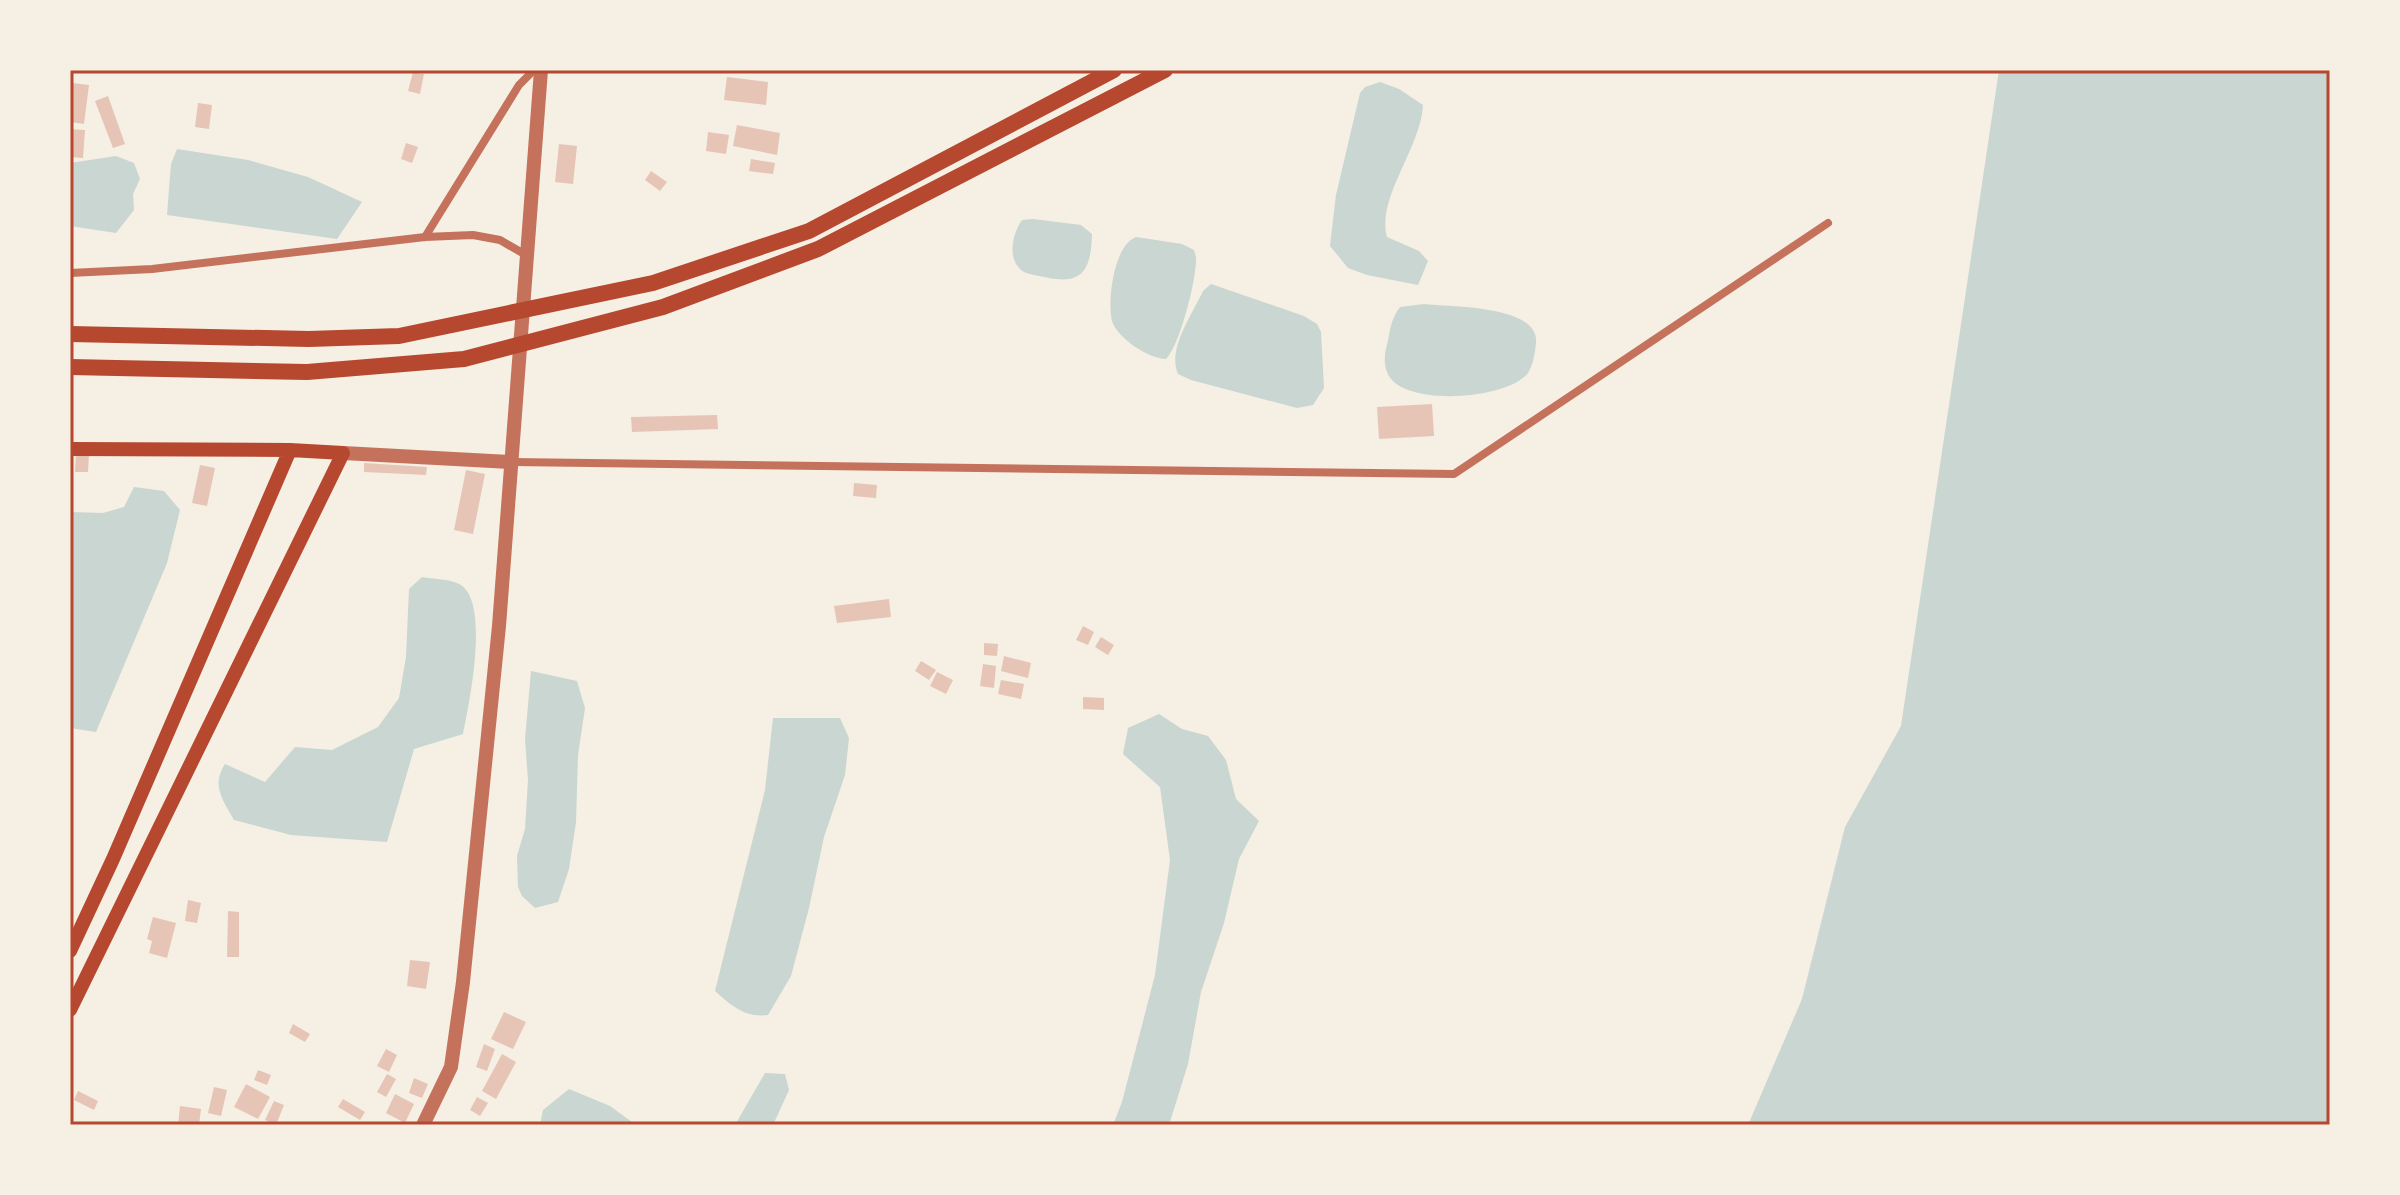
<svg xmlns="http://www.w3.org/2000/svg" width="2400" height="1195" viewBox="0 0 2400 1195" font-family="'Varela Round',sans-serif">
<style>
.water{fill:#c9d6d2}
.building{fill:#e6c5b7}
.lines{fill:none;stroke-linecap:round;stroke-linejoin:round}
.minor{stroke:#c5725c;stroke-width:8}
.tertiary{stroke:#c5725c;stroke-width:14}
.secondary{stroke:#b5482f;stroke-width:14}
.primary{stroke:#b5482f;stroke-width:16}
.neatline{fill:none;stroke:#b5482f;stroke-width:3}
</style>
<rect width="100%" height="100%" fill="#f6efe4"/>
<!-- water -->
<path class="water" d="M1999 70H2330V1125H1748L1802 999 1845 827 1901 726Z
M1380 82 1399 89 1423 105C1421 148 1376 198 1387 237L1419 251 1428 261 1418 285 1367 275 1348 268 1330 246 1336 195 1360 93 1365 87Z
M177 149 248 160 308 177 362 202 337 239 167 215 171 164Z
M116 156 134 163 140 179 133 194 134 210 116 233 70 226V163Z
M1033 219 1081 225 1092 234C1091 266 1085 285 1049 278 1041 276 1031 275 1024 272 1006 261 1012 234 1022 220Z
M1136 237 1182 244 1194 250 1196 257C1197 278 1180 345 1166 359 1149 359 1117 338 1112 321 1107 300 1114 245 1136 237Z
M1211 284 1304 316 1317 324 1321 332 1324 388 1313 405 1297 408 1191 380 1178 374C1167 349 1192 315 1203 291Z
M1424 304C1450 307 1540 305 1536 343 1535 353 1533 365 1528 373 1508 400 1400 408 1387 372 1383 362 1385 351 1388 341 1390 328 1392 318 1400 307Z
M134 487 164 491 180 510 167 563 96 732 70 728V512L103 513 124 507Z
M422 577C433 579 449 579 459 584 491 600 469 704 463 734L414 749 387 842 291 835 234 820C223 800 211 786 225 764L265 782 295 747 332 750 378 727 399 698 406 657 409 589Z
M531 671 577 681 585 708 578 755 576 822 569 869 558 902 535 908 522 896 518 887 517 856 525 829 528 780 525 739Z
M1159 714 1182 729 1208 736 1226 760 1236 799 1259 821 1239 859 1224 923 1201 992 1188 1064 1169 1125H1113L1122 1102 1155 975 1170 860 1160 787 1123 754 1128 728Z
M773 718H840L849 738 845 775 824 837 809 908 791 976 768 1015C745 1018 732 1006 715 991L765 790Z
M765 1073 785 1074 789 1090 773 1125H735Z
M569 1089 610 1106 636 1125H540L543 1110Z"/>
<!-- building -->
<path class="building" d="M413 72 424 74 420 94 408 91Z
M727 77 768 82 766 105 724 100Z
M72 83 89 85 84 124 70 122Z
M108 96 125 144 113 148 95 101Z
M198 103 212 105 209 129 195 127Z
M737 125 780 133 777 155 733 146Z
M70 129 85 130 83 158 70 157Z
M708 132 729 135 726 154 706 151Z
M406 143 418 147 412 163 401 159Z
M559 144 577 146 573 184 555 182Z
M751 159 775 163 773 174 749 171Z
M651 171 667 182 660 191 645 180Z
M1432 404 1434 436 1379 439 1377 407Z
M717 415 718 429 632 432 631 417Z
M76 453 89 454 88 472H75Z
M364 463 427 467 426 475 364 472Z
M200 465 215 468 207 506 192 503Z
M466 470 485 474 473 534 454 530Z
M854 483 877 485 876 498 853 496Z
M889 599 891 617 837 623 834 606Z
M1083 626 1094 632 1088 645 1076 640Z
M1101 637 1114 645 1108 655 1095 647Z
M984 643 998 644 997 656 984 655Z
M1004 656 1031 663 1028 678 1001 671Z
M921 661 936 670 929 680 915 671Z
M983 664 996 666 994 688 980 686Z
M937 672 953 680 946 694 930 686Z
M1001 680 1024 684 1021 699 998 694Z
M1083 697 1104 698V710L1083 709Z
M188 900 201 903 197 923 185 921Z
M228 911 239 912V957H227Z
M153 917 176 923 167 958 149 953 152 941 147 939Z
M410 960 430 962 426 989 407 986Z
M504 1012 526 1022 513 1049 491 1039Z
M293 1024 310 1034 305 1042 289 1033Z
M484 1044 495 1049 487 1071 476 1067Z
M386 1049 397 1055 389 1072 377 1066Z
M502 1054 516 1062 496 1099 482 1091Z
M258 1070 271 1075 267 1085 254 1080Z
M387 1074 396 1079 386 1097 377 1092Z
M414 1078 428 1084 422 1098 409 1093Z
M246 1084 270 1097 258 1119 234 1107Z
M214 1087 227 1090 221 1116 208 1113Z
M78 1091 98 1101 94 1110 74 1100Z
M395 1094 414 1104 405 1123 386 1113Z
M477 1097 488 1103 480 1116 470 1110Z
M343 1099 365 1112 360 1120 338 1107Z
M274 1101 284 1105 276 1125 265 1120Z
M180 1106 201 1109 199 1125H178Z"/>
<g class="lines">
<!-- minor -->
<path class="minor" d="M425 237 519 85 534 70
M70 273 152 269 425 237 473 235 500 240 526 255
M512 462 1454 474 1828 223"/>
<!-- tertiary -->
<path class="tertiary" d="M343 453 512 462
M423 1125 451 1067 463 982 499 626 541 70"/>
<!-- secondary -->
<path class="secondary" d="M70 449 290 450 343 453 70 1010
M70 951 113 859 290 450"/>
<!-- primary -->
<path class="primary" d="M70 334 309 339 399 336 653 283 809 231 1114 70
M70 367 307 372 464 359 663 307 818 249 1165 70"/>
</g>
<!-- border -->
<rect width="2400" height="1195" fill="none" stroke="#f6efe4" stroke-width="144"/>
<rect x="72" y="72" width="2256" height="1051" class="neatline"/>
</svg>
